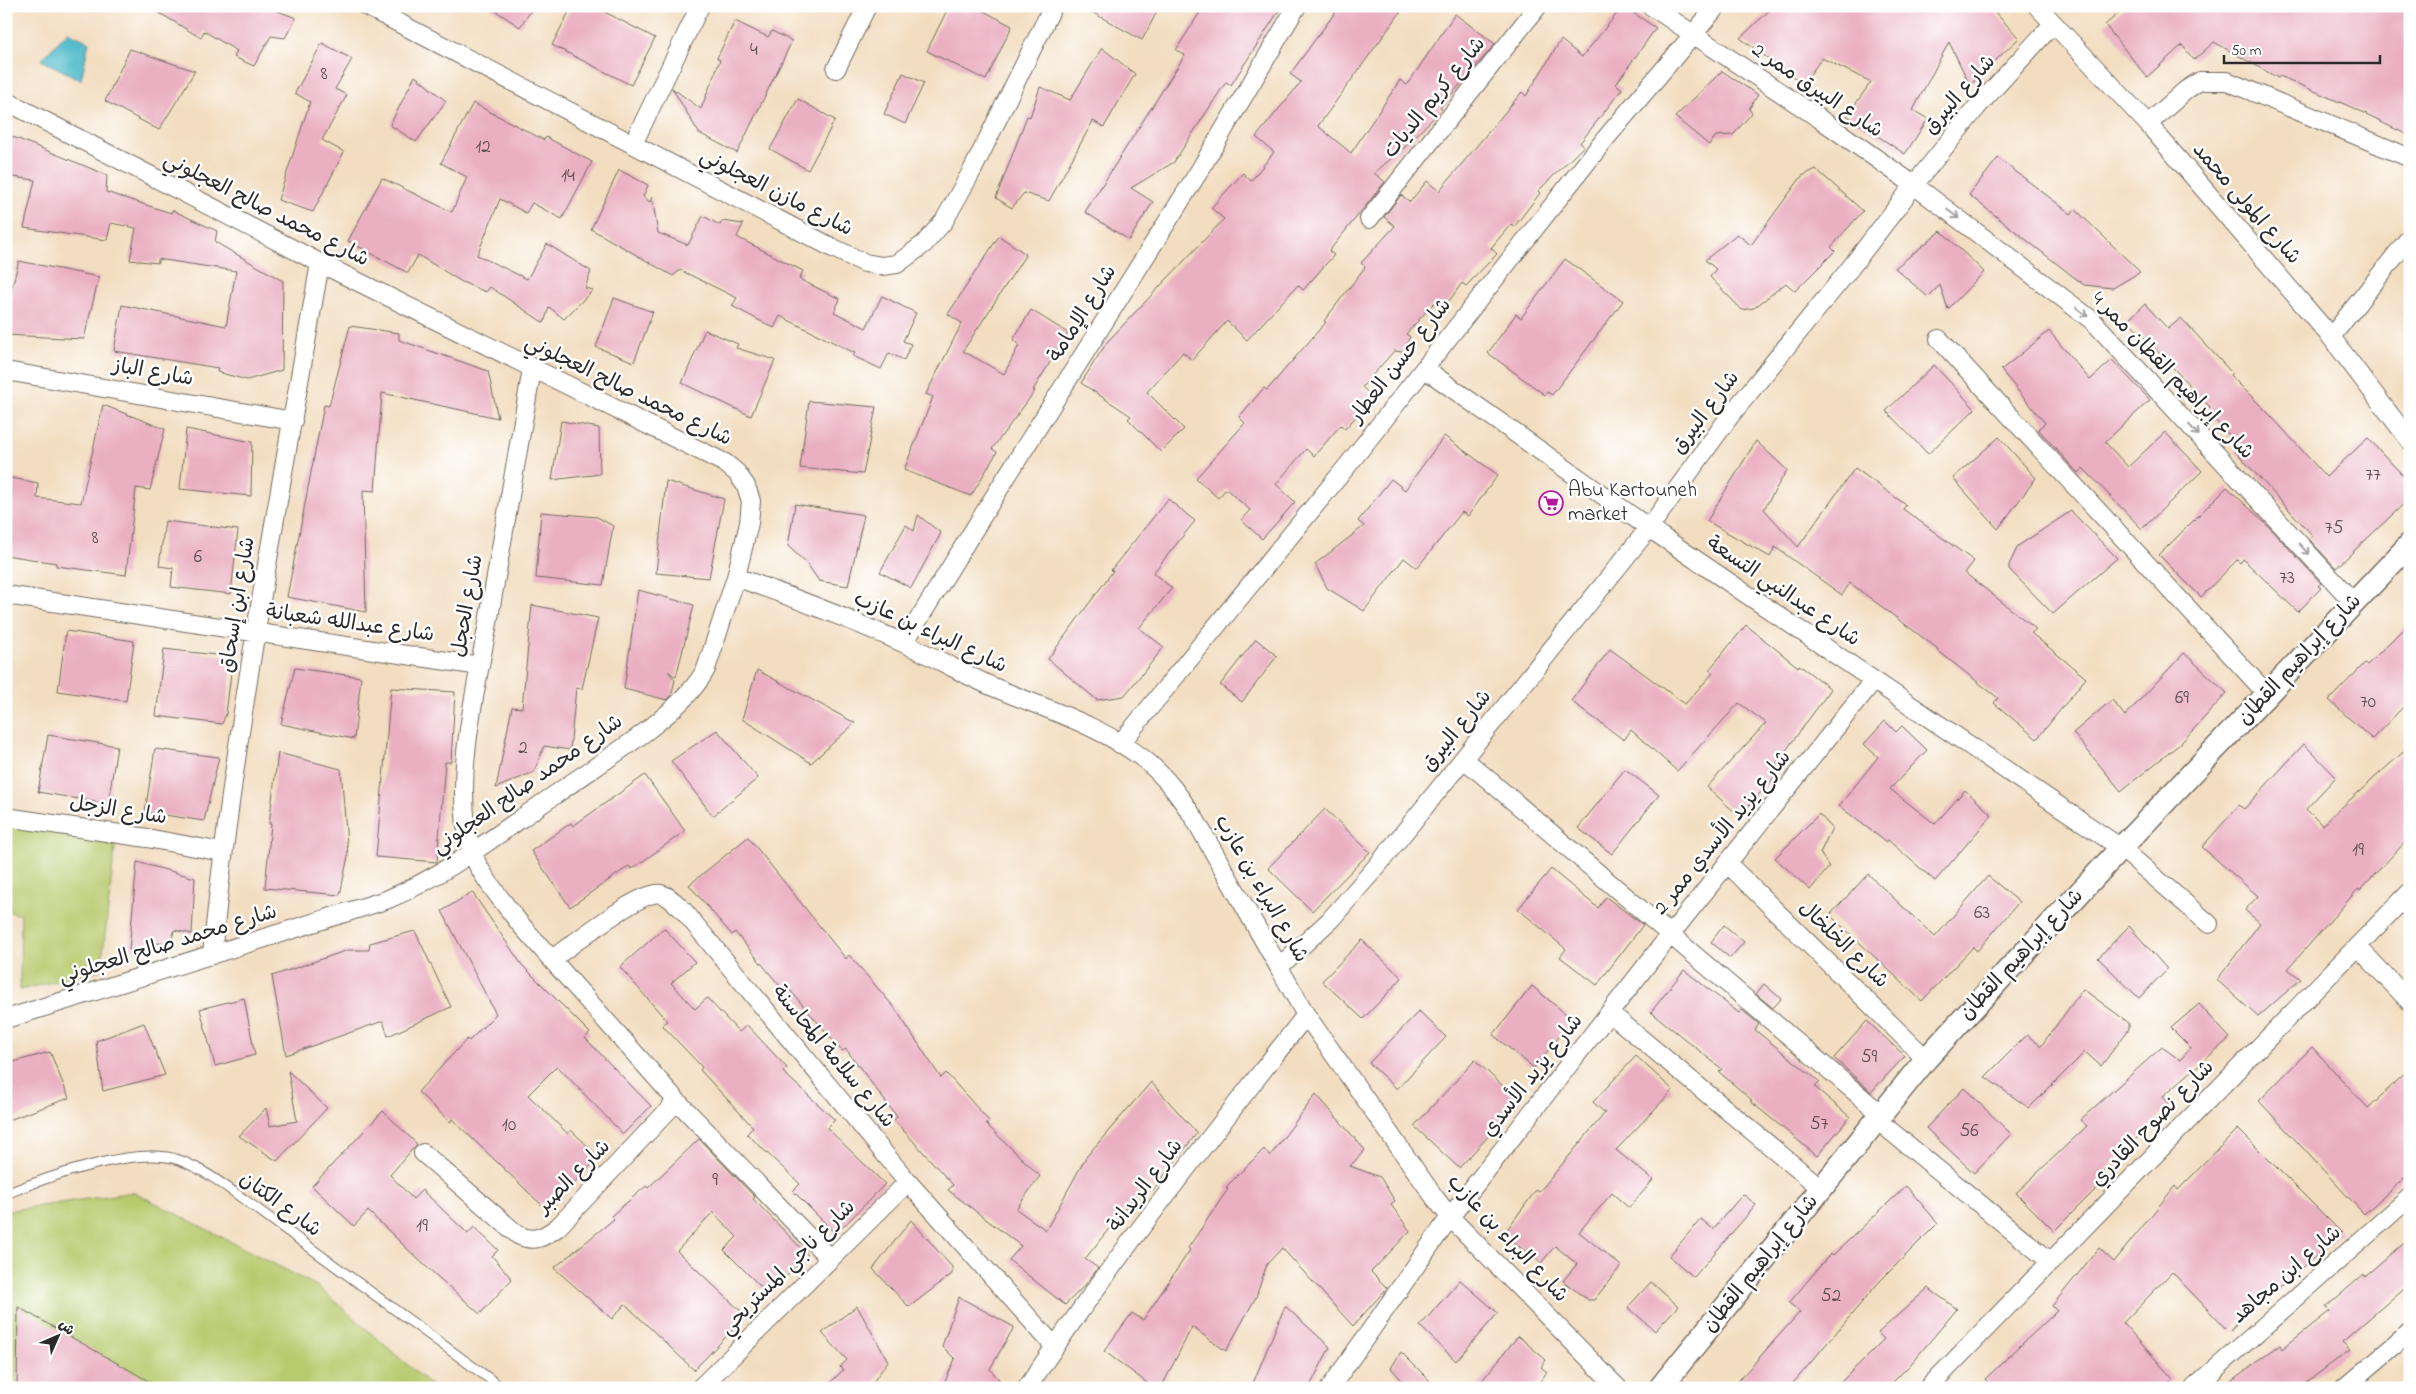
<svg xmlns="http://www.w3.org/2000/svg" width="2416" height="1394" viewBox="0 0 2416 1394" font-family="'Indie Flower','Playpen Sans Arabic',sans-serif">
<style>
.green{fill:#b7ca6d;stroke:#717a4c}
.water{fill:#4fbacb;stroke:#3d727b}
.building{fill:#eab0c2}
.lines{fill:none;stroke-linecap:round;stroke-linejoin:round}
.service-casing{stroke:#71695f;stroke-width:11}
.minor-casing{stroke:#71695f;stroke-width:20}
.tertiary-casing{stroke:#71695f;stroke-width:25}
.service{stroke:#fff;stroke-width:9}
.minor{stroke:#fff;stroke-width:18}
.tertiary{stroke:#fff;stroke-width:22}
.oneway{stroke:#a0a0a0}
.labels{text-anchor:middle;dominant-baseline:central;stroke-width:5;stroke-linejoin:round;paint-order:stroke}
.number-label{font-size:19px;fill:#5b4c51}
.street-label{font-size:21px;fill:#2b2b2b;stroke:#fff}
.poi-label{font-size:21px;fill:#2b2b2b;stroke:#fff;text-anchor:start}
</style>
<rect width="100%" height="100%" fill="#fff"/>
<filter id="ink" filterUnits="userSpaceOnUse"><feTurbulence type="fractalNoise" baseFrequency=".02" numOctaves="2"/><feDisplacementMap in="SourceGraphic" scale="10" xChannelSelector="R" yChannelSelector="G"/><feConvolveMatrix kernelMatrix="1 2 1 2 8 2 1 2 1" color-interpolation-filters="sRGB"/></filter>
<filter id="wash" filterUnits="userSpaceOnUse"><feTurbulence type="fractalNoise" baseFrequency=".0096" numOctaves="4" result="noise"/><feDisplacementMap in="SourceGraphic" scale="20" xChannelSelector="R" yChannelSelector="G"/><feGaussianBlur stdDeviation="1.12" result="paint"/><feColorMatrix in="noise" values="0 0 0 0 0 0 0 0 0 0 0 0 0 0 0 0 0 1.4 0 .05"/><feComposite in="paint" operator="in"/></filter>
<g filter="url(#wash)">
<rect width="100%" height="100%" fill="#f2ddc0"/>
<!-- green -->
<path class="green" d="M6 824 116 839 101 970 20 990 21 915 6 911Z
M134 1192 317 1286 434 1388H6V1211Z"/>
<!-- water -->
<path class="water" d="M68 32 89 42 81 80 41 60Z"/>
<g id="blocks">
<!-- building -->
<path class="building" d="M148 6H265L296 18 285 38 271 36 254 66 234 57 237 51 204 31 201 38Z
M488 6H534L520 27Z
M572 6H593L655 38 631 85 552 45Z
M949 6H974L1012 26 986 80 927 51Z
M1081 6H1160L1142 40Z
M1204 6H1282L1231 85 1226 82 1174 162 1131 188 1153 202 1129 240 1085 212 1185 55 1176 50Z
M1340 6H1405L1318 126 1351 153 1400 80 1407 85 1455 14 1495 44 1440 108 1442 109 1405 147 1374 173 1385 182 1329 251 1334 255 1303 290 1298 285 1247 340 1227 321 1192 360 1183 352 1147 392 1184 429 1161 452 1128 419 1131 416 1081 383 1107 342 1224 219 1211 208 1243 173 1251 181 1274 152 1256 137 1301 82 1290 74Z
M1623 6 1656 28 1616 84 1622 89 1580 143 1584 146 1538 191 1540 193 1514 227 1511 224 1491 248 1497 254 1466 286 1462 283 1444 308 1434 303 1406 334 1410 337 1403 352 1394 351 1362 387 1373 397 1345 429 1341 425 1314 456 1306 449 1276 484 1295 502 1262 539 1241 520 1250 510 1226 489 1218 498 1196 478 1245 423 1239 417 1264 388 1267 390 1326 322 1324 321 1365 267 1361 263 1395 226 1384 217 1401 195 1410 202 1427 181 1439 191 1522 92 1526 96 1561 40 1582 57Z
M1774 6H1989L2019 38 1970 85 1949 42 1913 110 1928 119 1905 154 1847 116 1871 82 1822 58 1803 84 1740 38Z
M2127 6H2410V136L2366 115 2367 114 2280 76 2278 78 2214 42 2194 60 2182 45 2147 77 2105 25Z
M735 21 768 37 772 31 792 41 737 153 699 133 672 88 701 109 720 60 717 58Z
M322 43 352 59 335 89 347 95 322 140 344 152 313 212 278 200 310 102 295 93Z
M1102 48 1135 74 1104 127 1093 121 1049 201 1024 193 1012 208 996 198 1027 116 1030 117 1040 87 1070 100Z
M130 49 195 71 159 130 105 101Z
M1722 71 1758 95 1749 109 1752 113 1733 135 1716 136 1709 145 1675 117Z
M903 73 924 83 905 124 884 114Z
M415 76 446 101 416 142 390 125Z
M798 99 835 120 808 170 770 149Z
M473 103 544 140 546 137 592 162 562 219 532 203 526 213 500 199 477 255 527 279 547 244 591 271 585 288 593 290 564 319 549 307 544 323 490 287 486 292 462 282 418 255 408 273 348 241 382 178 452 212 467 177 441 163Z
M6 134 107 175 106 192 171 213 172 210 217 231 215 242 283 281 282 370 247 380 217 372 218 368 114 351 122 305 226 326 236 271 158 259V263L130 260 136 228 111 223 107 240 24 228 35 180 6 176Z
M1998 158 2071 214 2075 209 2140 272 2113 288 2084 285 1969 195Z
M1816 169 1863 211 1831 247 1835 251 1795 291 1786 283 1754 308 1742 310 1710 277 1716 269 1705 260 1737 234 1751 245 1802 176Z
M619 170 648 185 643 197 650 202 652 197 658 233 688 245 703 216 720 225 722 221 743 224 737 237 803 271 799 279 840 299 834 312 866 328 882 296 916 313 903 341 911 344 904 360 889 353 881 369 853 356 855 353 780 316 774 328 732 306 737 298 680 270 673 276 591 229Z
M1941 231 1984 272 1948 309 1940 285 1928 297 1895 268Z
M999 236 1026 254 963 351 1004 374 1019 345 1013 340 1031 310 1068 333 1033 390 1035 391 992 449 997 452 971 496 904 470 933 397 926 394 962 323 948 314Z
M1565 259 1623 301 1552 395 1547 392 1545 395 1488 353 1516 314 1521 318Z
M19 261 99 277 84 339 6 335V309Z
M614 298 653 312 634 362 596 347Z
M2145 304 2168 329 2181 318 2232 373 2230 375 2272 417 2326 477 2368 438 2410 483V498L2336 568 2309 539 2313 536 2235 451 2240 446 2206 411 2210 407 2128 320Z
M350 326 399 333V340L488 371 498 418 382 393 375 491 363 490 366 612 287 597 324 405 329 406Z
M705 330 738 344 736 348 775 360 751 416 682 383Z
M2049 331 2090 380 2112 360 2150 400 2105 442 2128 467 2165 432 2202 471 2142 529 2083 468 2078 473 2038 429 2045 423 2001 370Z
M1934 365 1975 409 1928 454 1886 411Z
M809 401 876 407 863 474 800 468Z
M103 405 165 429 150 490 136 488 126 575 56 566V563L6 555V477L38 483 37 498 81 503Z
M561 421 599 428 600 474 552 480Z
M186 429 252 442 251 496 180 489Z
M1444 436 1498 475 1468 516 1462 512 1417 568 1404 558 1364 611 1327 588 1315 564 1364 526 1358 521 1391 479 1405 490Z
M1999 437 2036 478 1998 529 1953 478Z
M1756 441 1787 470 1764 509 1798 547 1855 468 1906 505 1903 509 1974 561 1965 573 2036 629 2031 633 2086 678 2037 739 1994 703 1998 698 1937 650 1938 649 1850 583 1842 595 1775 547 1770 557 1707 521Z
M666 481 724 499 709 578 656 573Z
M2227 487 2268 526 2321 583 2318 586 2321 588 2298 612 2243 559 2240 563 2237 560 2201 597 2159 555Z
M1168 499 1195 521 1153 573 1172 588 1139 628 1164 647 1124 696 1097 700 1048 659 1113 571 1111 570Z
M795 504 864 515 848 586 819 581 808 565 788 546Z
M2071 511 2117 558 2053 614 2009 569V565L2018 546Z
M541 512 597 517 613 526 603 585 536 578Z
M918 515 941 533 911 588 880 572 906 525 914 531Z
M165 521 238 530 231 594 171 587 173 568 159 566Z
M638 590 694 605 676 677 668 671 675 680 671 696 667 700 624 689Z
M532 605 598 618 582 689 576 688 570 750 544 746 534 772 496 788 512 707 522 708Z
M2410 622V700L2372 739 2329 700 2365 663 2367 665Z
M1746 625 1798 667 1799 665 1831 689 1776 764 1782 769 1739 816 1707 787 1766 723 1739 703 1677 771 1631 730 1624 740 1571 701 1610 649 1685 704 1713 673 1709 670Z
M66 631 134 641 126 701 58 691Z
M1256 639 1277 656 1242 702 1220 685Z
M164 649 233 657 226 714 222 724 156 716Z
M2184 653 2227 693 2180 744 2121 791 2073 733 2112 700 2125 716Z
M295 668 361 677 354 739 281 724Z
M757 670 855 723 811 763 742 719Z
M391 688 455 692 451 762H445L437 862 376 857Z
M1885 721 1896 732 1902 726 1927 750 1890 789 1935 824 1965 790 1992 815 1935 881 1888 840 1886 842 1839 806 1878 757 1864 744Z
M717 730 758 778 713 816 671 761Z
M48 735 117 746 108 804 38 792Z
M2304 744 2336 777 2306 809 2322 825 2410 746V837L2360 890 2358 889 2288 969 2301 979 2258 1017 2217 980 2260 923 2245 910 2258 896 2202 847 2239 805 2244 809Z
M155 749 219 757 204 821 145 812Z
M278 753 341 769 348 856 340 895 265 888 271 824H269Z
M1625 769 1659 795 1612 854 1578 828Z
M645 775 685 831 632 869 629 866 570 907 531 851 571 823 573 826Z
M1325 809 1370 852 1312 911 1268 868Z
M1819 814 1832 828 1820 853 1829 867 1810 890 1775 858Z
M748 837 846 959 849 955 894 1007 941 1078 946 1073 989 1121 986 1124 1040 1176 1016 1209 1046 1230 1086 1157 1151 1082 1197 1133 1153 1190 1145 1183 1085 1259 1098 1268 1085 1285 1065 1305 1009 1260 1021 1246 948 1190 953 1185 894 1120 897 1117 846 1049 842 1051 789 989 785 992 735 932 732 935 689 885Z
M137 862 195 878 192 934 174 930 171 944 154 943 148 952 129 950Z
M1551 869 1598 908 1606 897 1643 925 1597 985 1560 957 1566 949 1518 909Z
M1868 874 1935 937 1988 876 2019 902 1977 951 1973 947 1922 1001 1830 915Z
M472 892 522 965 590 1033 585 1038 651 1106 623 1134 557 1066 528 1095 568 1134 571 1130 599 1157 548 1211 452 1119 450 1122 418 1092 467 1039 469 1041 496 1014 442 911Z
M1724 925 1744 942 1730 958 1711 942Z
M2129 926 2167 969 2139 998 2098 958Z
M664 928 695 962 671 983 695 1009 707 998 739 1032 747 1025 787 1068 783 1072 835 1120 827 1128 885 1184 836 1234 793 1191 800 1184 747 1134 753 1127 700 1070 702 1067 662 1025 667 1021 620 967Z
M415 931 451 1007 388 1036 383 1021 286 1055 272 976 348 950H369L370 943Z
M1362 940 1402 978 1363 1019 1322 981Z
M1684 970 1739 1013 1742 1010 1759 1024 1755 1030 1820 1082 1815 1087 1850 1117 1817 1156 1750 1101 1752 1100 1719 1072 1722 1069 1651 1012Z
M1764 984 1781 999 1773 1008 1756 994Z
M1532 986 1573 1020 1534 1068 1493 1035Z
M2083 989 2129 1023V1029L2101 1066 2085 1052 2029 1108 1985 1077 2027 1035 2041 1046Z
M244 998 255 1055 215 1066 200 1009Z
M2199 1004 2230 1038 2163 1096 2170 1105 2102 1173 2106 1179 2054 1231 2016 1193 2087 1126 2080 1120 2162 1047 2180 1060 2191 1048 2171 1028Z
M1419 1011 1446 1037 1397 1089 1369 1063Z
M1867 1021 1905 1056 1871 1092 1834 1058Z
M144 1023 165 1075 103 1091 96 1041Z
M2312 1047 2368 1108 2410 1069V1173L2364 1214 2259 1101Z
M50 1052 69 1098 6 1121V1064Z
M1636 1056 1673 1090 1616 1150 1653 1180 1629 1208 1612 1193 1579 1232 1621 1266 1594 1300H1588L1563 1281 1577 1264 1555 1246 1541 1263 1503 1235 1536 1190 1539 1192 1605 1113 1593 1102Z
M1475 1060 1520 1102 1459 1168 1414 1126Z
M288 1071 327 1108 277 1161 239 1136 266 1108 270 1126 297 1121Z
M1964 1088 2011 1134 1974 1173 1926 1128Z
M1316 1094 1365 1150 1350 1166 1380 1177 1395 1201 1391 1205 1410 1231 1371 1272 1387 1288 1353 1326 1282 1248 1267 1264 1256 1297 1226 1351 1192 1327 1161 1388H1154L1104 1351 1132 1313 1143 1320 1190 1250 1188 1248 1228 1189 1226 1187 1264 1149 1270 1156Z
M383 1111 417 1144 390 1175 413 1199 422 1190 468 1234 474 1227 498 1250 492 1256 512 1279 480 1314 421 1262 368 1211 354 1226 312 1186Z
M2238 1129 2342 1233 2274 1293 2269 1287 2229 1332 2172 1272 2123 1323 2173 1379 2163 1388H1993L1985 1379 2057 1311 2052 1306 2099 1248 2114 1262 2175 1186 2178 1190Z
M699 1139 755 1197 753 1199 808 1255 771 1291H765L724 1250 737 1237 713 1212 677 1251 746 1316 694 1370 625 1304 612 1319 554 1268 614 1219 611 1216 646 1186 648 1188Z
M1906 1186 1938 1223 1880 1281 1789 1388H1732L1800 1312 1789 1303 1831 1253 1833 1255Z
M1743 1194 1756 1205 1694 1277 1669 1256 1701 1219 1713 1229Z
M911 1220 952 1267V1274L909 1307 873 1269Z
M2410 1238V1283L2342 1342 2350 1350 2308 1381 2307 1388H2221L2280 1345 2282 1349 2330 1311 2326 1307 2364 1274 2365 1277Z
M1460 1280 1498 1313 1456 1361 1420 1326Z
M1651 1282 1678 1306 1655 1331 1628 1307Z
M1928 1288 1957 1309 1910 1365 1887 1388H1835L1884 1339 1878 1333Z
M959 1297 1014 1327 990 1369 1006 1388H942L955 1359 942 1346Z
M857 1306 888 1361 869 1388H825L843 1370 840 1367 847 1360 822 1333Z
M1285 1306 1330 1347 1309 1388H1251Z
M18 1307 161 1388H17Z
M1518 1336 1546 1360 1541 1367 1547 1372 1535 1388H1476Z
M1401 1352 1437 1388H1409L1391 1368Z"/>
</g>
</g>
<g filter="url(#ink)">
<use href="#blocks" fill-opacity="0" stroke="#71695f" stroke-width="1"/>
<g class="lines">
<!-- service casing -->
<g class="service-casing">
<path id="service" d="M6 1194C47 1177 137 1145 179 1160 203 1169 224 1185 245 1200L502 1388"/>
</g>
<!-- minor casing -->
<g class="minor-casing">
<path id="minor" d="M366 6 833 248 865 263 882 266 897 264 924 244 944 221 973 169 1053 6
M1651 6 1820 119 1914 185 2093 321 2354 603
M2037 6 2148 124 2331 337 2410 441
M836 69 867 6
M6 101 320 263 725 463 737 473 746 486 751 501 749 523 736 577 706 669C682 715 602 761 559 792 503 830 449 874 386 900L6 1019
M2148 124 2186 90 2200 81H2227L2410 158
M633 144 700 6
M1369 219 1538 6
M2331 337 2410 237
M1939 339 2268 695
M532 369C517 454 502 539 488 623 476 690 452 783 471 849 478 873 505 904 521 925L677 1101 829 1258
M1425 369 1649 528 2121 848 2209 924
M6 371 293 421
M736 577C792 597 848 618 903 643 933 656 961 673 991 686 1042 708 1101 725 1145 760 1167 778 1181 798 1196 821L1306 1015 1435 1198 1450 1217 1618 1388
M6 595 480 666
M904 643 1007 476 1198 173 1297 6
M1120 744 1348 465 1606 138 1717 6
M1464 759 1881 1114
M6 817 147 838 222 852
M1727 863 1926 1059
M2357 946 2410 1002
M212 955C235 723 280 493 320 263
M552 959C571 946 642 889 661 894 670 896 677 905 683 910L908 1182 1055 1347
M1280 966 1330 920 1377 866 1649 528 1730 416 1848 271 1914 185 1977 107 2053 24
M1610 1013 1822 1189
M1877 1120 2051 1262
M423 1153 518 1235C534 1243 544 1237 558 1227L677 1101
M700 1388 908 1182
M1027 1388C1113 1258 1211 1137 1306 1015
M1330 1388 1450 1217 1670 935 1873 681
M1928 1388 2410 892
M2194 1388 2410 1197
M2344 1388 2410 1332"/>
</g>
<!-- tertiary casing -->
<g class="tertiary-casing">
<path id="tertiary" d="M1660 1388 1926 1059 2121 848 2410 544"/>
</g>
<!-- service -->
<use href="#service" class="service"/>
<!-- minor -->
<use href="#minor" class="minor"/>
<!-- tertiary -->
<use href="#tertiary" class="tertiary"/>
</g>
<!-- one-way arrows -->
<defs><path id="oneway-shaft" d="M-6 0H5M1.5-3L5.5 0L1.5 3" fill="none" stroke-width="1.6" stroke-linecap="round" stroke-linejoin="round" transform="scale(1.25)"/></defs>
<g class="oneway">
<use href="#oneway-shaft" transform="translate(1953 214) rotate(37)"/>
<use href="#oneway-shaft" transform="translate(2082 312) rotate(38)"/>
<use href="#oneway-shaft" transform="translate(2194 430) rotate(47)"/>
<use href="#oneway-shaft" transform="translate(2304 549) rotate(47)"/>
</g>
</g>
<!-- icons -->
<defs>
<g id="supermarket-ring" transform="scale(1.25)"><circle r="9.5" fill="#fff" stroke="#b5179e" stroke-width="1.5"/><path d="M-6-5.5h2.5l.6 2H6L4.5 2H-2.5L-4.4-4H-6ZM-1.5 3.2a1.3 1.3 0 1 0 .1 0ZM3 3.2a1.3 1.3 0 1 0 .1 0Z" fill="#b5179e"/></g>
</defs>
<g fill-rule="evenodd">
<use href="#supermarket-ring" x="1551" y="503"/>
</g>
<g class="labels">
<!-- number labels -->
<g class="number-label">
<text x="754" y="50">4</text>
<text x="324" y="74">8</text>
<text x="483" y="147">12</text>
<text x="568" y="176">14</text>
<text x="2373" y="475">77</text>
<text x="2334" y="528">75</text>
<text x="95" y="538">8</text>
<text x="198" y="557">6</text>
<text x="2287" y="578">73</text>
<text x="2182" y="698">69</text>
<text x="2368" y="702">70</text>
<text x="523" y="748">2</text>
<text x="2358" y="850">19</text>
<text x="1982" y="913">63</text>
<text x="1869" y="1057">59</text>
<text x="1819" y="1124">57</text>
<text x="509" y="1125">10</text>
<text x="1969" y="1131">56</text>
<text x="715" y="1180">9</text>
<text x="422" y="1226">19</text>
<text x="1831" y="1296">52</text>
</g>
<!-- street labels -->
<g class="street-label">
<text transform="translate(1817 91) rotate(34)">شارع البيرق ممر 2</text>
<text transform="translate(1960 95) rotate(-49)">شارع البيرق</text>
<text transform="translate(1435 98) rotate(-51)">شارع كريم الديات</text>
<text transform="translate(776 193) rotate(27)">شارع مازن العجلوني</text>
<text transform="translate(2246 204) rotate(49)">شارع المولى محمد</text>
<text transform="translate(266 210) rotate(27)">شارع محمد صالح العجلوني</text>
<text transform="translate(1083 314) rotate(-58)">شارع الإمامة</text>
<text transform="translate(1401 361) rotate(-52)">شارع حسن العطار</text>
<text transform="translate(153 373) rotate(10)">شارع الباز</text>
<text transform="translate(2172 376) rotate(46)">شارع إبراهيم القطان ممر 4</text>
<text transform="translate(628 391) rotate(26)">شارع محمد صالح العجلوني</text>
<text transform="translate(1706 413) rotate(-53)">شارع البيرق</text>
<text transform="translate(1783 592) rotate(34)">شارع عبدالنبي التسعة</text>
<text transform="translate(238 605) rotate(-81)">شارع ابن إسحاق</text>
<text transform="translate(468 606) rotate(-80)">شارع الحجل</text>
<text transform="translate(350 624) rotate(8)">شارع عبدالله شعبانة</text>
<text transform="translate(930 633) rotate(25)">شارع البراء بن عازب</text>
<text transform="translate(2300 660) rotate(-47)">شارع إبراهيم القطان</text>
<text transform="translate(1457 731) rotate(-51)">شارع البيرق</text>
<text transform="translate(528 785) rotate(-35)">شارع محمد صالح العجلوني</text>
<text transform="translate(118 811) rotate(9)">شارع الزجل</text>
<text transform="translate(1723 833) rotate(-51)">شارع يزيد الأسدي ممر 2</text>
<text transform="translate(1261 889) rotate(60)">شارع البراء بن عازب</text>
<text transform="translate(168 945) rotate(-17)">شارع محمد صالح العجلوني</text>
<text transform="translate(1843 945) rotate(44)">شارع الخلخال</text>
<text transform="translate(2022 955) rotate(-47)">شارع إبراهيم القطان</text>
<text transform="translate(833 1057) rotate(50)">شارع سلامة المحاسنة</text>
<text transform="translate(1533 1076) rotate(-52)">شارع يزيد الأسدي</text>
<text transform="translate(2153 1124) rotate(-46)">شارع نصوح القادري</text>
<text transform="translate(574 1177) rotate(-45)">شارع الصبر</text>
<text transform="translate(1146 1186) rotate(-53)">شارع الريدانة</text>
<text transform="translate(280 1205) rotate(36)">شارع الكتان</text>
<text transform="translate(1507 1239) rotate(47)">شارع البراء بن عازب</text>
<text transform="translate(1761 1264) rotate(-51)">شارع إبراهيم القطان</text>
<text transform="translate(788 1268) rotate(-45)">شارع ناجي المستريحي</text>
<text transform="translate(2287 1275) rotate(-41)">شارع ابن مجاهد</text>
</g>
<!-- poi labels -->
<g class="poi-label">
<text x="1568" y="491">Abu Kartouneh<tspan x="1568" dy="24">market</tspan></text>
</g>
</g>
<!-- margin -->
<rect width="2416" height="1394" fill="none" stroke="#fff" stroke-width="25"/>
<!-- north arrow -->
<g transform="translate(58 1336) rotate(45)" stroke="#ffffff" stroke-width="4" paint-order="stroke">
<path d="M0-4L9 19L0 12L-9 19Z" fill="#2b2b2b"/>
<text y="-8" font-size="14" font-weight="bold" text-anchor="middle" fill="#2b2b2b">ش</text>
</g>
<!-- scale -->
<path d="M2224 55v8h156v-8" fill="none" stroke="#2b2b2b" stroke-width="2.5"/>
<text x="2231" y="55" font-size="15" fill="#2b2b2b" stroke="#ffffff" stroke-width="4" paint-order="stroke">50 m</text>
</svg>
